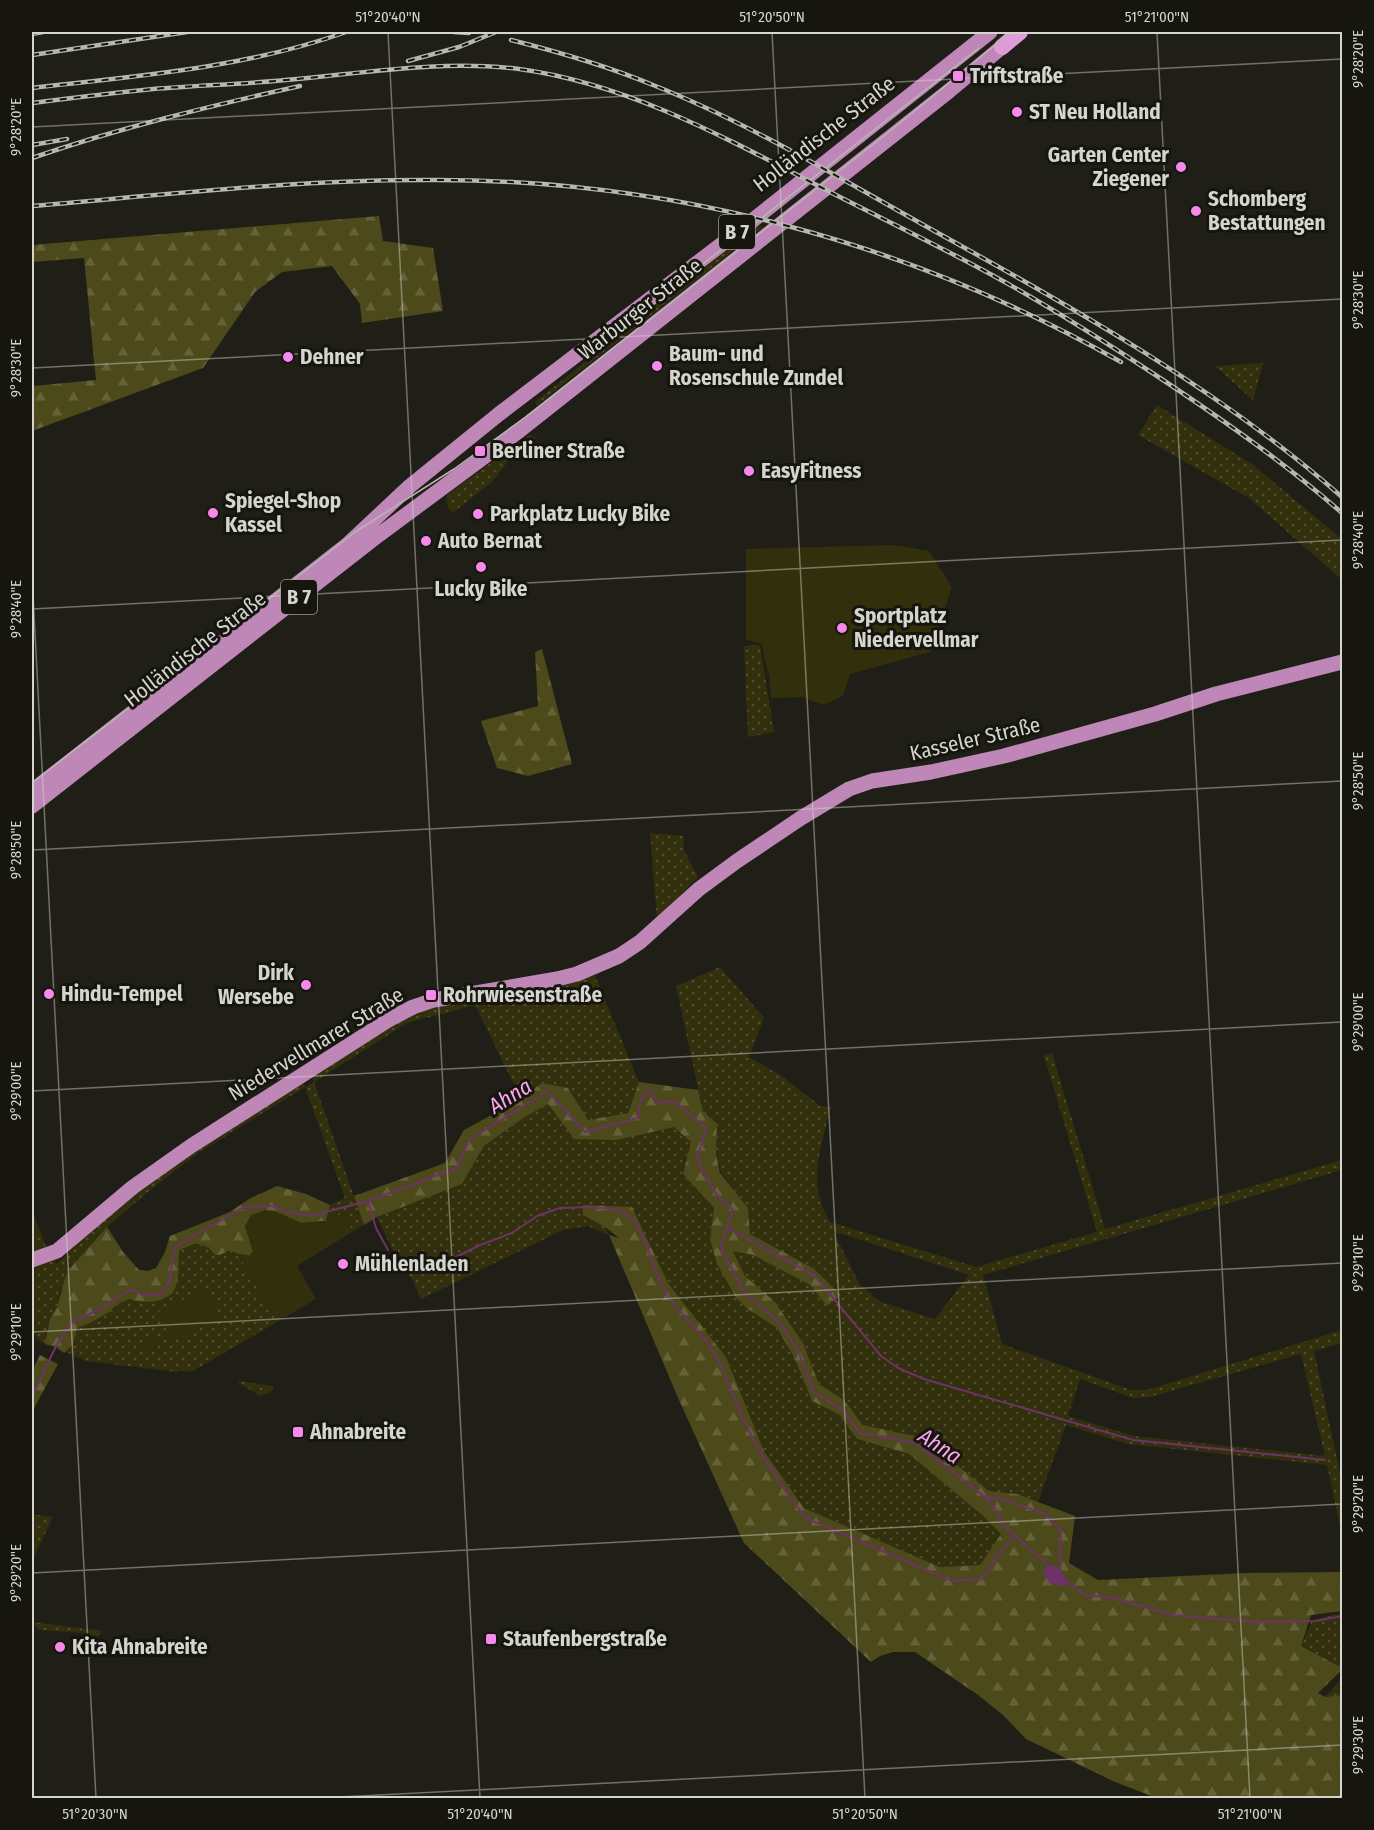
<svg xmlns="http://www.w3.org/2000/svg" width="1374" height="1830" viewBox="0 0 1374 1830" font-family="'Fira Sans Condensed',sans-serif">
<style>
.grass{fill:url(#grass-dots);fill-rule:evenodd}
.forest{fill:url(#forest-firs)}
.garden{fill:#322f0d}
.water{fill:#6d3268}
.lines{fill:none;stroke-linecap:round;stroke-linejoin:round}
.stream{stroke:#6d3268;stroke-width:2}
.major{stroke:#bf87b8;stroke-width:15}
.highway{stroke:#df9cd7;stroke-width:16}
.tram{stroke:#b7b7b1;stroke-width:1.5}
.rail-casing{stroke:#b7b7b1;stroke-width:4.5}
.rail{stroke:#16160f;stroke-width:2;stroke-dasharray:7;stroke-linecap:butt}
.ticks{fill:none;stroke:#d5d5d0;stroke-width:1.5;stroke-opacity:0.45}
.poi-dot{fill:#f788ec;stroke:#16160f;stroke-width:2}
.labels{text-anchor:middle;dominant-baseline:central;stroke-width:6;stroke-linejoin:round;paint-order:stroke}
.shield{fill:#16160f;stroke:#9c9c96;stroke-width:1.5}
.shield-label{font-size:20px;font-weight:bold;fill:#d5d5d0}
.poi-label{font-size:21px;font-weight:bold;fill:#d5d5d0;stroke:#16160f;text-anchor:start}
.street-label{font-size:21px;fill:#d5d5d0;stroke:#16160f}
.water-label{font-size:22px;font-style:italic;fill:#fca5f2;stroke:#16160f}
.neatline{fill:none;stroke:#d5d5d0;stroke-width:2}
.ticks-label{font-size:15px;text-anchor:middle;fill:#d5d5d0}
</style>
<defs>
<pattern id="grass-dots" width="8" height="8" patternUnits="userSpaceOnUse" patternTransform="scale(1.5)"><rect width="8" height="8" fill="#322f0d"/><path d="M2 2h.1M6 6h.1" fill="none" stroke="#4f4c2f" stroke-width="1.8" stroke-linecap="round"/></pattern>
<pattern id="forest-firs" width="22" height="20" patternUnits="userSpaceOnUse" patternTransform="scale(1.5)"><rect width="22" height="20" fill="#4c491a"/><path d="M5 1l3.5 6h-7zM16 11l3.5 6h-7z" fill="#65623a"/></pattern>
</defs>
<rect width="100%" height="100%" fill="#201f17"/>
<!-- grass -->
<path class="grass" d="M756 225 763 227 537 405 535 402Z
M1263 363 1253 400 1215 366Z
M1157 405 1253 465 1342 539V580L1249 498 1138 435Z
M529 435 536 438 509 460 492 482 454 512 450 511 446 500 448 494Z
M760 645 774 732 748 737 744 646Z
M650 833 684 836 683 848 698 877 657 919Z
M720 967 764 1018 749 1057 782 1076 820 1106 831 1107C824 1135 813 1166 819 1196 821 1205 826 1214 830 1222L976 1267 1097 1232 1044 1056 1052 1053 1105 1229 1342 1160V1170L983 1275 1002 1344 1131 1390H1147L1342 1330V1343L1314 1351 1342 1482V1535L1327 1465 1128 1444 1066 1425 1038 1502 1017 1494 989 1491 924 1438 863 1425 844 1400 819 1384 803 1343 775 1302 745 1276 733 1250 753 1255 810 1285 827 1306 813 1268 750 1234 748 1208 721 1173 716 1155 717 1124 703 1111 676 986ZM833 1231 969 1275 935 1319 881 1302 860 1285ZM1301 1354 1325 1456 1134 1436 1068 1416 1080 1379 1133 1398 1150 1397Z
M595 976 639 1082 628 1113 588 1120 568 1088 542 1083 521 1099 475 1005 407 1023 314 1082 364 1225 352 1232 347 1212 337 1216 328 1214 330 1205 345 1198 305 1087 195 1155 143 1196 107 1227 72 1266 60 1292 57 1308 50 1319 45 1344 37 1340 32 1329V1274L35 1270 32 1253V1211L47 1249 66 1251 55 1261 57 1264C76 1245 93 1226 114 1210 173 1163 239 1124 302 1083L306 1087 314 1082 312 1077 404 1018 443 1005 536 991 565 985Z
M548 1104 574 1139 674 1127 691 1142 683 1174 714 1208 710 1239 746 1308 777 1328 794 1357 812 1401 840 1415 857 1439 909 1454 982 1515 1001 1534 980 1565 940 1567 804 1508 764 1451 726 1357 668 1283 632 1207 583 1215 605 1227 609 1235 588 1226 563 1230 421 1299 413 1281 393 1251 377 1217 462 1184 484 1146 525 1117Z
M199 1244 208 1246 220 1255 230 1250 238 1254 277 1322 191 1372 181 1370 177 1372 86 1361 64 1351 73 1344 77 1328 92 1322 109 1312 116 1305 129 1299C143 1303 153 1302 167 1298L179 1251 189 1245Z
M239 1381 274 1386 270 1393 260 1396 238 1382Z
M32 1514 53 1517 32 1561Z
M1342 1613V1668L1301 1646 1312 1620Z
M32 1622 102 1631 97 1637 82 1633 39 1630Z
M1342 1678V1695L1325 1697Z"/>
<!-- forest -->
<path class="forest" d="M379 216 383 241 433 248 443 311 362 323 360 304 332 266 282 272 255 292 203 368 32 431V375L33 386 96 380 84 258 32 262V245Z
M542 649 572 764 528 776 497 768 481 721 538 706 535 652Z
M639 1082 698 1090 703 1111 717 1124 716 1155 720 1173 748 1208 750 1234 813 1268 841 1295 827 1306 810 1285 753 1255 733 1251 745 1276 775 1302 803 1343 819 1384 844 1400 863 1425 924 1438 989 1491 1017 1494 1075 1516 1069 1563 1098 1580 1246 1573 1342 1572V1611L1311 1615 1301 1646 1342 1668V1670L1318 1693 1325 1697 1342 1695V1798H1157L1115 1782 1026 1739 1003 1715 978 1695 915 1652H893L880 1656 871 1662 744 1543 679 1400 609 1235 619 1238 605 1227 583 1215V1205L632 1207 668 1283 726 1357 764 1451 804 1508 940 1567 980 1565 1001 1534 982 1515 909 1454 857 1439 840 1415 812 1401 794 1357 777 1328 746 1308 735 1296 717 1264 710 1239 714 1208 683 1174 691 1142 674 1127 617 1140 574 1139 548 1104 525 1117 484 1146 462 1184 377 1217 364 1225 354 1196 445 1163 464 1130 521 1099 542 1083 568 1088 588 1120 628 1113Z
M277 1186 306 1194 330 1205 326 1221 301 1223 274 1211 245 1226 253 1251 250 1256 238 1254 230 1250 220 1255H215C204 1240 194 1242 179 1251 178 1262 180 1276 176 1286 170 1304 144 1304 129 1299L116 1305 109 1312 92 1322 77 1328 73 1344 64 1353 56 1347 45 1344 50 1319 57 1308 65 1278 72 1266 107 1227 123 1252 139 1270 148 1271 156 1268 165 1252 170 1236 230 1212 249 1199Z
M40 1355 58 1364 32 1412V1371Z"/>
<!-- garden -->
<path class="garden" d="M894 545 929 551 952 587 930 652 850 674 843 696 823 705 802 697 771 698 769 676 761 643 746 640V549Z
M265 1210 274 1211 301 1223 326 1221 328 1214 337 1216 347 1212 352 1232 297 1266 316 1299 277 1322 238 1254 249 1256 253 1251 245 1226 251 1215Z
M206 1289 220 1318 172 1341 158 1312Z
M158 1336 161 1343 145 1352 141 1345Z"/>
<!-- water -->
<path class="water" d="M1048 1565C1058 1565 1064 1574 1068 1583L1064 1586 1050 1584 1043 1573Z"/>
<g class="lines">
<!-- stream -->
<path class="stream" d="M368 1201 376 1228 388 1250
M728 1228 815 1276 881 1356 898 1368 924 1379 1133 1440 1325 1460
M422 1274 480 1245 512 1233 537 1216 560 1208 590 1207 620 1210 636 1223 646 1244 660 1282 667 1295 682 1314 708 1343 722 1367 741 1414 758 1449 786 1492 806 1518 952 1581 982 1579 1014 1534
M32 1397 56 1346 71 1323 101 1308 125 1292 134 1290 142 1295 161 1294C177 1274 168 1269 175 1247L244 1207 272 1206 284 1211 310 1216 368 1201 457 1168 469 1140 547 1091 585 1132 638 1118 641 1097 650 1090 658 1103 674 1101 706 1128 697 1160 716 1194 733 1210 721 1248 744 1292 781 1324 798 1351 814 1392 843 1410 860 1433 916 1443 985 1497 998 1513 1003 1525 1048 1565
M987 1497 1002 1499 1046 1514 1061 1531 1060 1573
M1068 1582 1085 1595 1114 1598 1172 1615 1258 1622 1316 1621 1342 1616"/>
<!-- major -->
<path class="major" d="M32 791 347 545 410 486 499 414 743 228 990 32
M32 806 372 540 515 434 949 91 1002 47
M32 1260 57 1251 133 1187 191 1146 390 1019 413 1007 434 1000 557 979 577 974 619 956 640 942 699 889 737 861 801 818 849 789 872 781 931 772 1004 756 1155 714 1216 694 1342 662"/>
<!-- highway -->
<path class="highway" d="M1002 47 1020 32"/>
<!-- tram -->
<path class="tram" d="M610 340 671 289 979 48
M32 783 355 532 454 469 527 416 890 131 1011 32"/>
<!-- rail casing -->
<g class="rail-casing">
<path id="rail" d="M454 32 469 33
M32 34 43 32
M511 40C559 52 607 66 653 85 749 123 839 178 929 228 1073 308 1218 388 1342 497
M32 55 187 32
M408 61 459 47 496 32
M32 88C138 76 245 68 346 32
M32 103C72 98 113 93 153 89 201 85 249 84 297 79 371 72 444 60 519 69 631 84 733 142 832 193 885 220 939 246 992 275 1051 307 1107 343 1163 380 1226 422 1286 464 1342 513
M32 145 67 139
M32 158C119 128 210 106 300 86
M32 206C162 195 294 180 425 180 669 178 909 242 1121 362"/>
</g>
<!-- rail -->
<use href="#rail" class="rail"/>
</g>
<!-- ticks -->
<path class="ticks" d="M388 32 480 1798M772 32 865 1798M1157 32 1250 1798M32 127 1342 59M32 368 1342 299M32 576 96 1798M32 609 1342 540M32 850 1342 781M32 1091 1342 1022M32 1332 1342 1263M32 1573 1342 1504M320 1798 1342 1745"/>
<!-- markers -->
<g class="poi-dot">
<rect x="952" y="70" width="12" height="12" rx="3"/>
<circle cx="1017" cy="112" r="6"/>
<circle cx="1181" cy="167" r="6"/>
<circle cx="1196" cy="211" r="6"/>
<circle cx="288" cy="357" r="6"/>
<circle cx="657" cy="366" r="6"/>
<rect x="474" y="445" width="12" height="12" rx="3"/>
<circle cx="749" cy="471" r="6"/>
<circle cx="213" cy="513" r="6"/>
<circle cx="478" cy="514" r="6"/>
<circle cx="426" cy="541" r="6"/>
<circle cx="481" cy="567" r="6"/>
<circle cx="842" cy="628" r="6"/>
<circle cx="306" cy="985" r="6"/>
<circle cx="49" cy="994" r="6"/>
<rect x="425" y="989" width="12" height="12" rx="3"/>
<circle cx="343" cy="1264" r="6"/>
<rect x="292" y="1426" width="12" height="12" rx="3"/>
<rect x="485" y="1633" width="12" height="12" rx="3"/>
<circle cx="60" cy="1647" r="6"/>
</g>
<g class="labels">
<!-- shield labels -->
<g class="shield">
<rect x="719" y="215" width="36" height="34" rx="4.5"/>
<rect x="281" y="580" width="36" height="34" rx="4.5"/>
</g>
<g class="shield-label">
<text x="737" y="232">B 7</text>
<text x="299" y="597">B 7</text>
</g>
<!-- poi labels -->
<g class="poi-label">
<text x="970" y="76">Triftstraße</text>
<text x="1029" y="112">ST Neu Holland</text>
<text x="1169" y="155" text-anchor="end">Garten Center<tspan x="1169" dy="24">Ziegener</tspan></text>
<text x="1208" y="199">Schomberg<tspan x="1208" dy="24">Bestattungen</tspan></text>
<text x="669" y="354">Baum- und<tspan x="669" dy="24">Rosenschule Zundel</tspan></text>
<text x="300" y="357">Dehner</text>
<text x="492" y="451">Berliner Straße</text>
<text x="761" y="471">EasyFitness</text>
<text x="225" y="501">Spiegel-Shop<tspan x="225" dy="24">Kassel</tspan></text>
<text x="490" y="514">Parkplatz Lucky Bike</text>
<text x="438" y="541">Auto Bernat</text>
<text x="481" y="589" text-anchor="middle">Lucky Bike</text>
<text x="854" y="616">Sportplatz<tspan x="854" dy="24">Niedervellmar</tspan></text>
<text x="294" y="973" text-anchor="end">Dirk<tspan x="294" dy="24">Wersebe</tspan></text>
<text x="61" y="994">Hindu-Tempel</text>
<text x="443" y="995">Rohrwiesenstraße</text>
<text x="355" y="1264">Mühlenladen</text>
<text x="310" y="1432">Ahnabreite</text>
<text x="503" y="1639">Staufenbergstraße</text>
<text x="72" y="1647">Kita Ahnabreite</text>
</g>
<!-- street labels -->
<g class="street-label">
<text transform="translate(824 134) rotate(-38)">Holländische Straße</text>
<text transform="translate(640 309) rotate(-38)">Warburger Straße</text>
<text transform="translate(195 649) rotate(-38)">Holländische Straße</text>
<text transform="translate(975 739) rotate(-13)">Kasseler Straße</text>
<text transform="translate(316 1044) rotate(-31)">Niedervellmarer Straße</text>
</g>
<!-- water labels -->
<g class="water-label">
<text transform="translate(510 1096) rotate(-32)">Ahna</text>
<text transform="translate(940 1446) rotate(33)">Ahna</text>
</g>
</g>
<!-- border -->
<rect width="1374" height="1830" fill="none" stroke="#16160f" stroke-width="66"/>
<rect x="33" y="33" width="1308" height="1764" class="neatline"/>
<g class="ticks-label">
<text x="388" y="22">51°20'40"N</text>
<text x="772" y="22">51°20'50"N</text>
<text x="1157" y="22">51°21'00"N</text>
<text transform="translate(1358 59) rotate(-90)" y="5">9°28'20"E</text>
<text transform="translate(16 127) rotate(-90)" y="5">9°28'20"E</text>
<text transform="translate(1358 300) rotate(-90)" y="5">9°28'30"E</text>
<text transform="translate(16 368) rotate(-90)" y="5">9°28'30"E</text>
<text transform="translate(1358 540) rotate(-90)" y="5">9°28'40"E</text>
<text transform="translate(16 609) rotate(-90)" y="5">9°28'40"E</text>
<text transform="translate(1358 781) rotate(-90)" y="5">9°28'50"E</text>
<text transform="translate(16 850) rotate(-90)" y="5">9°28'50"E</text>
<text transform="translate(1358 1022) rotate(-90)" y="5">9°29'00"E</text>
<text transform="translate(16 1091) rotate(-90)" y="5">9°29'00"E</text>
<text transform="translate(1358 1263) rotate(-90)" y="5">9°29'10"E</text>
<text transform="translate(16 1332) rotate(-90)" y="5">9°29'10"E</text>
<text transform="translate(1358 1504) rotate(-90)" y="5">9°29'20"E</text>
<text transform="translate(16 1573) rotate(-90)" y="5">9°29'20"E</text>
<text transform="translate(1358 1745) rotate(-90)" y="5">9°29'30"E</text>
<text x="95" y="1819">51°20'30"N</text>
<text x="480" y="1819">51°20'40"N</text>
<text x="865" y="1819">51°20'50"N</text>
<text x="1250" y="1819">51°21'00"N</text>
</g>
</svg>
